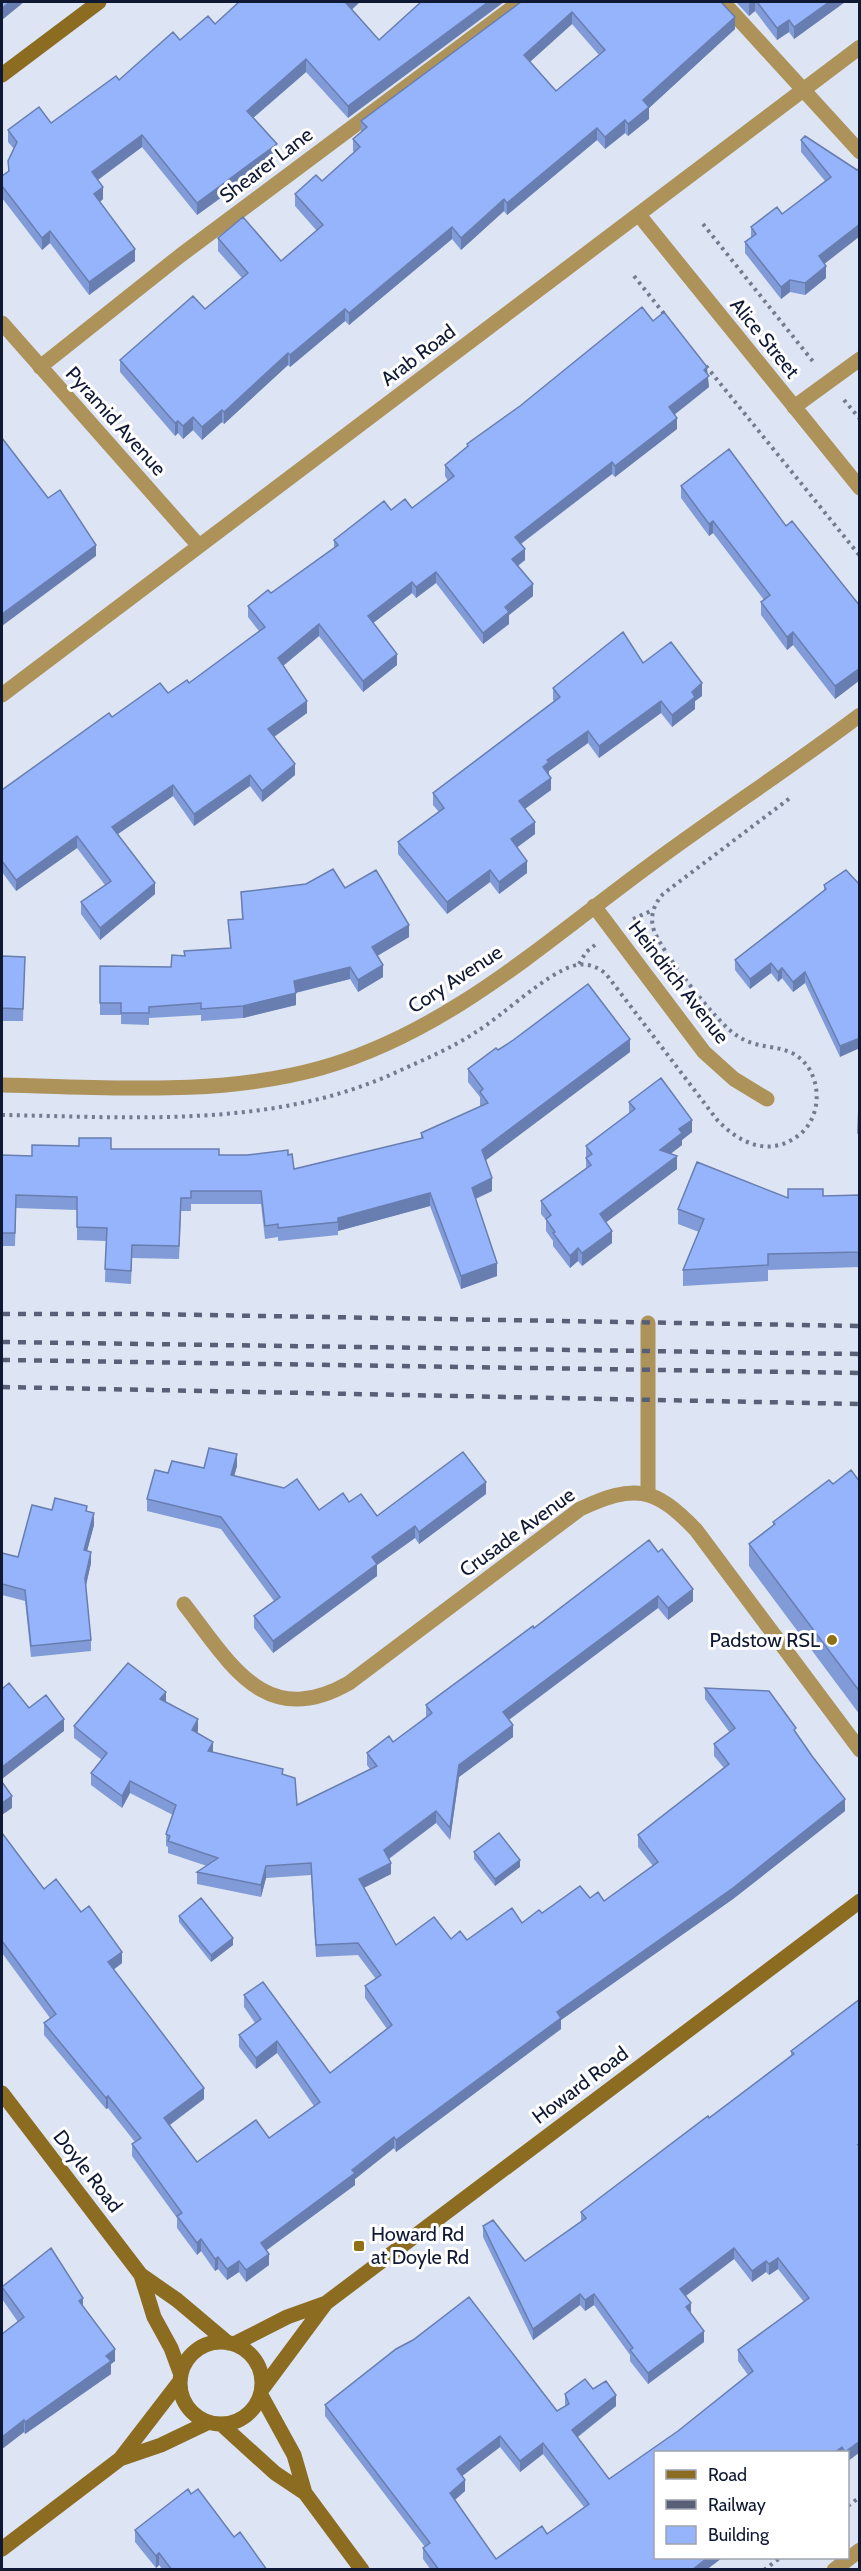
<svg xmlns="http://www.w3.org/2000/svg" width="861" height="2571" viewBox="0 0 861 2571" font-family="Cabin,sans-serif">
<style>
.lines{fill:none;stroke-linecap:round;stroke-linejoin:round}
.path{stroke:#737b90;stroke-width:4;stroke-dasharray:3 4.5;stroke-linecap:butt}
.lane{stroke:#ad935a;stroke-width:15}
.street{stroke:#ad935a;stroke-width:15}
.secondary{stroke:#8b6c21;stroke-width:15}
.rail{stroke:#576077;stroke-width:4.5;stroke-dasharray:8 8;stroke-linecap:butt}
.wall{fill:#809bd8;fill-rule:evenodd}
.shaded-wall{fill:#687eb0}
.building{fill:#95b4fb;stroke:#687eb0;stroke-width:1.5;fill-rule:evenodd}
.poi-dot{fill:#916f15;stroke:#fff;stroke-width:2}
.labels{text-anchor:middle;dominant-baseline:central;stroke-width:6;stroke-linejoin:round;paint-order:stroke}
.street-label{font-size:20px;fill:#0f1934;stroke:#fff}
.poi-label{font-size:20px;fill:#0f1934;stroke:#fff;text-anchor:end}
</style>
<rect width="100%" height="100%" fill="#dde4f3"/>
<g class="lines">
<!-- path -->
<path class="path" d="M703 224 815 364
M634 276 665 315
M706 366 860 556
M844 400 860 419
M633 919 653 910
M579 964 586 952 595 945
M2 1115C134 1117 275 1129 399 1071 425 1059 452 1048 476 1032 502 1016 547 973 573 966 585 962 597 966 606 974L718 1121C740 1143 769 1158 799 1135 825 1115 822 1068 792 1053 776 1045 756 1049 736 1035 718 1024 657 947 653 927 650 914 655 903 663 894L790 798
M848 2506 860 2497
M764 2570 780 2558"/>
<!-- lane -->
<path class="lane" d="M723 2 860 152
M40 367 181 255 520 2
M794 407 860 359
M648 1323V1493"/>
<!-- street -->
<path class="street" d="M639 215 860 488
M2 323 199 546
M2 695 860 47
M594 906 704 1052 734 1079 767 1099
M2 1085C108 1087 217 1097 321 1068 448 1032 546 941 650 865 719 814 791 767 860 715
M184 1604C230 1663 265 1731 349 1683L580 1509C634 1484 654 1486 696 1530L860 1750
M834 2570 860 2550"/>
<!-- secondary -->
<path class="secondary" d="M2 75 99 2
M2 2093 141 2275 177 2300 228 2343
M141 2275 154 2317 171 2348 181 2375
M180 2383a41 41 0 1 1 82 0a41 41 0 1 1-82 0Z
M234 2344 287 2317 326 2303
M263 2388 326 2303 860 1901
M261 2395 294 2455 305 2493
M221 2424 275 2473 305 2493 362 2570
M120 2459 161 2445 207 2423
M2 2549 120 2459 180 2381"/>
<!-- rail -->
<path class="rail" d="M2 1314H145L860 1326
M2 1342 860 1354
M2 1360 860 1373
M2 1387 860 1404"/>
</g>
<!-- wall -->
<path class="wall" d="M521 2 735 29 649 108V119L628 136 625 133 605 149 597 140 507 215 504 211 461 250 452 239 349 325 345 321 290 367 288 365 224 424 222 422 202 440 193 430 183 439 178 433 175 436 120 372V360L205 309 242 278 218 251V238L281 261 317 231 295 206V194L322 181 354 152 353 151V139L361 132V121ZM572 24 599 55 556 91 530 62Z
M736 2H845L794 39 789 32 777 40 755 11 749 16Z
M352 9 348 118 306 72 253 118 277 157 197 215 142 147 98 180 103 199 100 202 135 261 89 295 50 243 42 250 2 198V176L8 172V161L14 149 8 142V130L51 123 119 80 180 40 215 24Z
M801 140 857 170 860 168V236L824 264 826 278 805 295 790 292 781 299 745 253V242L751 237V227L782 214 825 181 801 152Z
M653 321 707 374 709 387 675 414 677 429 615 477 612 474 521 544 525 560 518 566 533 596 509 615V624L483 644 436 583 416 598 412 593 373 623 397 665 363 692 319 636 283 666 307 713 274 737 295 775 262 802 250 786 194 826 173 796 118 834 155 894 100 940 81 914V902L105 885 77 848 16 891 2 872V790L112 717 168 693 189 683 259 631 248 617V606L271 593 334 548V540L391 510 412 508 448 481 445 476V465L467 447V444Z
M681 486 786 526 860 606V680L835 699 793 645 787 650 761 615V602L764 600 713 533 709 536 681 498Z
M643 663 702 696 695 701V709L672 727 661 713 599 758 588 743 549 771 548 775 551 790 525 809 535 834 517 847 527 873 499 894 490 882 447 914 398 854V842L439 812 433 805V793L554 701 553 700V688Z
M846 870 840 1057 805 983 793 992 782 978 778 982 771 973 750 989 735 970V960L824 890V885Z
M345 888 409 937 377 956 383 977 358 992 350 979 296 993V1005L243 1018 201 1021V1015L149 1018V1025L121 1024V1015H100V966L171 967 184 956V951L230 948 228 920 242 919 241 892Z
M2 956 25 957 23 1021H2Z
M498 1050 630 1052 486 1160 492 1191 476 1199 497 1276 461 1289 430 1206 338 1231V1235L278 1241V1237L265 1239 261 1204H191V1211H181L179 1259 132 1258 131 1284 105 1282 106 1241 77 1240V1210L16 1208 15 1246H2V1155L32 1156 111 1149 219 1155H288L294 1169 421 1139V1133L481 1107 480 1105V1097L468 1082V1069Z
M860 1072V1151H858Z
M629 1102 692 1132 682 1140V1145L670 1154 677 1169 606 1222 612 1243 582 1266 578 1261 570 1268 553 1246V1241L546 1231V1220L541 1214V1201L586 1168V1146L629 1114Z
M860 1195V1267L768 1270V1281L683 1286V1270L699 1232 678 1224V1209L788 1198Z
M237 1466 234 1476 319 1510 349 1502 377 1516 486 1494 419 1544 415 1538 377 1565V1576L273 1653 254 1628V1616L274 1601 221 1529 147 1511V1499L168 1473 204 1468Z
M860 1482V1715L749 1566V1544L773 1526V1522L833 1484Z
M52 1510 87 1512 94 1525 87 1551 91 1563 86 1586 91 1640V1651L31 1657 25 1601 2 1595V1553L18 1557Z
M649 1540 693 1601 668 1620 658 1608 509 1720 513 1737 459 1777 450 1840 436 1823 389 1859 391 1874 364 1888 396 1945 451 1939 467 1940 522 1923 542 1913 590 1898 604 1901 653 1866 638 1847V1835L724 1768 714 1756V1744L730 1733 705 1699V1688L796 1733 845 1811 733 1899 561 2020V2029L396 2152 394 2148 355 2179V2185L267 2250 269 2265 246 2282 239 2272 227 2280 218 2269 215 2271 201 2251 197 2255 177 2228V2218L132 2156V2144L135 2142 108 2108 106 2109 44 2035V2023L50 2018 2 1953V1833L44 1889 81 1912 122 1963 113 1970 204 2099 170 2125 197 2162 269 2138 314 2106 277 2053 256 2069 239 2047V2035L255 2023 244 2007V1995L330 2073 387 2029 365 1998V1986L376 1979 358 1955 316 1957 311 1875 266 1878 261 1897 197 1884V1872L207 1866 168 1853V1847L166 1846V1834L173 1815 130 1793 122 1808 91 1785V1773L102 1760 74 1738V1726L166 1702 198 1731 196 1733 213 1752 283 1775 297 1805 370 1769 367 1765V1753L393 1742 426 1717V1705L534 1628Z
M474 1852 520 1867 495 1886 474 1859Z
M179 1916 233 1945 211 1962 179 1922Z
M860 1999V2452L848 2461V2452H656V2558H722L706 2570H431L423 2559V2548L425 2547 325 2416V2405L557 2411 565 2406V2394L593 2389 616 2406 578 2437 609 2479 678 2431 748 2375 738 2361V2350L804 2302 778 2269 769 2275 766 2272 752 2282 734 2259 686 2296 691 2314 704 2342 648 2384 630 2361V2355L594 2305 585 2311 580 2305 533 2340 483 2237V2226L525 2261 581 2221V2212L709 2118 791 2055V2051ZM500 2447 520 2472 543 2454 584 2507 547 2534 496 2559 455 2500 465 2491 462 2476Z
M2 2287 83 2307 115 2361 111 2364V2374L25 2434 24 2432 2 2449V2334L18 2322 2 2299Z
M191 2494 267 2570H163L159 2565 156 2568 135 2542V2530Z"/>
<!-- shaded-wall -->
<path class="shaded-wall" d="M10 2H24L2 20V8Z
M347 2H360L346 15V3Z
M488 2H504L348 118V106Z
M752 2H755V11L749 16V4Z
M829 2H845L794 39V27Z
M572 12V24L524 67V55Z
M735 17V29L649 108V119L628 136V124L643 100Z
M789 20V32L777 40V28Z
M306 59V72L247 123V111Z
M625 120V133L605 149V137Z
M597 128V140L507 215V203Z
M142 135V147L92 184V172Z
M277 144V157L197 215V203Z
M103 187V199L94 206V194Z
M504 199V211L461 250V238Z
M860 224V236L819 268V256Z
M452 227V239L349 325V313Z
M50 231V243L42 250V238Z
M135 249V261L89 295V282Z
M826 266V278L805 295V283Z
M790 280V292L781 299V287Z
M345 309V321L290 367V355Z
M288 353V365L224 424V412Z
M707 367 709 387 669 419V407Z
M222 410V422L202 440V427Z
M193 417V430L183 439V426Z
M677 418V429L615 477V466Z
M178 421V433L175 436V423Z
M612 462V474L515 548V537Z
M713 521V533L709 536V524Z
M96 545V556L2 626V614Z
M525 549V560L512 570V559Z
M436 572V583L416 598V587Z
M412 582V593L368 627V616Z
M533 584V596L509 615V624L483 644V633L505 607Z
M319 624V636L278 670V658Z
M793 632V645L787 650V637Z
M397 654V665L363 692V681Z
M860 668V680L835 699V686Z
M702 683V696L695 701V709L672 727V715L692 692Z
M307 701V713L268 741V729Z
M661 701V713L599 758V746Z
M588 731V743L549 771V775L543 779V767L547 760Z
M295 764V775L262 802V791Z
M250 775V786L194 826V814Z
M551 778V790L519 813V801Z
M173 785V796L112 838V827Z
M535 822V834L511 852V839Z
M77 836V848L16 891V880Z
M527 861V873L499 894V882Z
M490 870V882L447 914V902Z
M155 883V894L100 940V928Z
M409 925V937L372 959V947Z
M771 963V973L750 989V979Z
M383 965V977L358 992V980Z
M350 967V979L294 993V981Z
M782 968V978L778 982V972Z
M805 972V983L793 992V982Z
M296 993V1005L243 1018V1006Z
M860 1038V1048L840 1057V1046Z
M630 1039V1052L482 1163V1150Z
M692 1120V1132L682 1140V1145L660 1162V1150L679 1129Z
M677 1156V1169L600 1227V1214Z
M492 1178V1191L472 1200V1188Z
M430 1193V1206L338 1231V1218Z
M612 1231V1243L582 1266V1253Z
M578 1248V1261L570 1268V1256Z
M497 1263V1276L461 1289V1276Z
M237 1454V1466L231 1487V1475Z
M486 1482V1494L419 1544V1532Z
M94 1513V1525L84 1562V1550Z
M415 1526V1538L377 1565V1576L273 1653V1641L372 1557Z
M91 1552V1563L85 1589V1578Z
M693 1589V1601L668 1620V1608Z
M658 1596V1608L503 1724V1712Z
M166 1692V1704L160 1699Z
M64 1719V1731L2 1779V1767Z
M198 1719V1731L192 1742V1730Z
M513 1725V1737L459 1777 450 1840V1828L459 1765Z
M213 1742V1753L208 1751Z
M130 1781V1793L122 1808V1796Z
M12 1796V1808L2 1815V1803Z
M845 1799V1811L733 1899 561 2020V2029L396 2152V2140L557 2012Z
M436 1811V1823L384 1862V1850Z
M520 1860V1867L495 1886V1879Z
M391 1863V1874L359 1890V1879Z
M266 1866V1878L261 1897V1885Z
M233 1938V1945L211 1962V1955Z
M122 1952V1963L108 1974V1962Z
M277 2041V2053L256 2069V2058Z
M204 2088V2099L164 2129V2118Z
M108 2096V2108L106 2109V2098Z
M394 2137V2148L355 2179V2185L261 2254V2243Z
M201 2239V2251L197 2255V2243Z
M734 2248V2259L680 2300V2289Z
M269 2254V2265L246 2282V2270Z
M218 2257V2269L215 2271V2259Z
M778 2258V2269L769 2275V2264Z
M239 2261V2272L227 2280V2269Z
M766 2261V2272L752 2282V2271Z
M580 2294V2305L533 2340V2329Z
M594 2294V2305L585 2311V2300Z
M83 2298V2310L79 2301Z
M691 2303V2314L686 2307Z
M704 2331V2342L648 2384V2373Z
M115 2349V2361L111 2364V2374L25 2434V2422Z
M616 2395V2406L572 2441V2430Z
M24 2420V2432L2 2449V2437Z
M500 2436V2447L457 2480V2469Z
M860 2441V2452L848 2461V2452H845Z
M543 2443V2454L520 2472V2461Z
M842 2447V2452H835Z
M465 2480V2491L450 2504V2493Z
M159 2553V2565L156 2568V2556Z
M708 2558H722L706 2570H692Z"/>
<!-- building -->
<path class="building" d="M2 2H10L2 8Z
M239 2H347L346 3 379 40 421 2H488L348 106 306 59 247 111 277 144 197 203 142 135 92 172 103 187 94 194 135 249 89 282 50 231 42 238 2 186V176L9 171 8 161 17 142 8 130 39 107 51 123 116 76 119 80 173 32 180 40 208 16 215 24Z
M521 2H721L735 17 643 100 649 107 628 124 625 120 605 137 597 128 507 203 504 199 461 238 452 227 349 313 345 309 290 355 288 353 224 412 222 410 202 427 193 417 183 426 178 421 175 423 120 360 193 296 205 309 248 273 218 238 243 217 281 261 323 225 295 194 316 175 322 181 360 147 353 139 367 127 361 121ZM572 12 605 50 556 91 524 55Z
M757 2H829L794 27 789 20 777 28Z
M805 136 857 170 860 168V224L819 256 826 266 805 283 790 280 781 287 745 242 756 234 751 227 777 207 782 214 831 177 801 140Z
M642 307 653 321 664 312 707 367 704 370 709 376 669 407 677 418 615 466 612 462 515 537 525 549 512 559 533 584 505 607 509 612 483 633 436 572 416 587 412 582 368 616 397 654 363 681 319 624 278 658 307 701 268 729 295 764 262 791 250 775 194 814 173 785 112 827 155 883 100 928 81 902 111 881 77 836 16 880 2 861V790L109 713 112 717 160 683 168 693 187 680 189 683 265 627 248 606 268 590 271 593 338 545 334 540 384 501 391 510 405 499 412 508 454 476 445 465 468 446 467 444 520 406Z
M2 438 48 498 60 490 96 545 2 614Z
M729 449 786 526 792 521 860 606V668L835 686 793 632 787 637 761 602 770 595 713 521 709 524 681 486Z
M623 632 643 663 671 642 702 683 692 692 695 697 672 715 661 701 599 746 588 731 547 760 549 762 543 767 551 778 519 801 535 822 511 839 527 861 499 882 490 870 447 902 398 842 444 808 433 793 560 697 553 688Z
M333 869 345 888 376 870 409 925 372 947 383 965 358 980 350 967 294 981 296 993 243 1006 201 1009V1003L149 1007V1013H121V1003H100V966L171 967 172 955 185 956 184 951 231 948 228 920 243 919 241 892 306 884Z
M846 870 860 885V1038L840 1046 805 972 793 982 782 968 778 972 771 963 750 979 735 960 826 889 824 885Z
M2 956 25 957 23 1009 2 1008Z
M588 984 630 1039 482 1150 492 1178 472 1188 497 1263 461 1276 430 1193 338 1218V1222L278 1228V1224L265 1226 261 1191H191V1198H181L179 1246 132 1245 131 1271 105 1269 107 1228 77 1227V1197L16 1195 15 1233H2V1155L32 1156V1145L79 1146V1138H111V1149H219V1155H247L288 1150V1155L292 1154 294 1169 423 1138 421 1133 488 1103 480 1092 483 1089 468 1069 496 1048 498 1050 512 1041Z
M860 1072V1133H858Z
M661 1078 692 1120 679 1129 682 1133 660 1150 677 1156 600 1214 612 1231 582 1253 578 1248 570 1256 553 1233 555 1232 546 1219 551 1215 541 1201 591 1165 586 1158 592 1154 586 1146 635 1109 629 1102Z
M697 1162 788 1198V1189H823V1196L860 1195V1252L768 1254V1265L683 1270 704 1219 678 1209Z
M209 1448 237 1454 231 1475 284 1488 297 1479 319 1510 343 1493 349 1502 361 1494 377 1516 463 1452 486 1482 419 1532 415 1526 372 1557 377 1564 273 1641 254 1616 280 1597 221 1517 147 1499 155 1470 168 1473 172 1461 204 1468Z
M851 1470 860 1482V1692L749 1544 775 1524 773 1522 829 1480 833 1484Z
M55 1498 87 1506 86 1511 94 1513 84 1550 91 1552 85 1578 91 1640 31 1646 25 1590 2 1584V1553L18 1557 32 1505 52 1510Z
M649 1540 658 1552 662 1549 693 1589 668 1608 658 1596 503 1712 513 1725 459 1765 450 1828 436 1811 384 1850 391 1863 359 1879 396 1945 434 1917 451 1939 460 1931 467 1940 512 1908 522 1923 539 1910 542 1913 580 1886 590 1898 598 1892 604 1901 658 1862 638 1835 729 1764 714 1744 735 1728 705 1688 769 1691 796 1728 794 1730 812 1756 845 1799 733 1888 557 2012 561 2018 396 2140 394 2137 352 2170 355 2173 261 2243 269 2254 246 2270 239 2261 227 2269 218 2257 215 2259 201 2239 197 2243 177 2216 182 2213 132 2144 141 2138 108 2096 106 2098 44 2023 56 2014 2 1941V1833L44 1889 56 1879 81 1912 89 1906 122 1952 108 1962 204 2088 164 2118 197 2162 256 2120 269 2138 320 2102 277 2041 256 2058 239 2035 261 2019 244 1995 263 1982 330 2073 392 2025 365 1986 381 1975 358 1943 316 1945 311 1863 266 1866 261 1885 197 1872 218 1858 168 1841 170 1836 166 1834 176 1805 130 1781 122 1796 91 1773 107 1753 74 1726 128 1663 166 1692 160 1699 198 1719 192 1730 213 1742 208 1751 283 1769 282 1774 295 1778 297 1805 377 1766 367 1753 389 1736 393 1742 432 1713 426 1705 533 1626 534 1628Z
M9 1683 29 1708 46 1695 64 1719 2 1767V1689Z
M2 1782 12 1796 2 1803Z
M499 1833 520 1860 495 1879 474 1852Z
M201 1898 233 1938 211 1955 179 1916Z
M860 1999V2145H858L860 2147V2441L845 2452 842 2447 835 2452H656V2558H707L692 2570H439L423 2548 430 2543 325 2405 396 2349 413 2340 469 2297 557 2411 569 2404 565 2394 585 2379 593 2389 606 2381 616 2395 572 2430 609 2479 678 2431 753 2371 738 2350 809 2298 778 2258 769 2264 766 2261 752 2271 734 2248 680 2289 691 2303 686 2307 704 2331 648 2373 630 2350 633 2348 594 2294 585 2300 580 2294 533 2329 483 2226 493 2220 525 2261 586 2218 581 2212 708 2116 709 2118 794 2054 791 2051ZM500 2436 520 2461 543 2443 589 2504 547 2534 542 2526 496 2559 450 2493 465 2480 457 2469Z
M51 2248 83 2298 79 2301 115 2349 106 2356 111 2361 25 2422 24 2420 2 2437V2334L24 2317 2 2287Z
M188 2489 191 2494 198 2489 234 2537 240 2532 267 2570H172L159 2553 156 2556 135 2530Z"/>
<!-- markers -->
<g class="poi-dot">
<circle cx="832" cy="1640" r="6"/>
<rect x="353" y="2240" width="12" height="12" rx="3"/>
</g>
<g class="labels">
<!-- street labels -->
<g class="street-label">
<text transform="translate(266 165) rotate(-37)">Shearer Lane</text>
<text transform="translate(765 338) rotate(51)">Alice Street</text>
<text transform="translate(418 355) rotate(-37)">Arab Road</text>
<text transform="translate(116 421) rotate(48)">Pyramid Avenue</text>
<text transform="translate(455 979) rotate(-33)">Cory Avenue</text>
<text transform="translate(679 982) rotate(52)">Heindrich Avenue</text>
<text transform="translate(517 1532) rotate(-36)">Crusade Avenue</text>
<text transform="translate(580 2085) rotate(-37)">Howard Road</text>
<text transform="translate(88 2171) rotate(52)">Doyle Road</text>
</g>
<!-- poi labels -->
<g class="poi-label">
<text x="820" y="1640">Padstow RSL</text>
<text x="371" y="2234" text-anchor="start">Howard Rd<tspan x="371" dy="23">at Doyle Rd</tspan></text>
</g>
</g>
<!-- border -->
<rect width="861" height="2571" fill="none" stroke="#0f1934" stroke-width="6"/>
<!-- legend -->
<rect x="654" y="2451" width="195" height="108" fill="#ffffff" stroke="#9fa3ae" stroke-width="1.5"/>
<rect x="666" y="2470" width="30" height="9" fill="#8b6c21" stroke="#9fa3ae" stroke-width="1.5"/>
<text x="708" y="2481" font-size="18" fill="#0f1934">Road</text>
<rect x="666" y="2500" width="30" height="9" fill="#576077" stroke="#9fa3ae" stroke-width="1.5"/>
<text x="708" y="2511" font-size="18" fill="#0f1934">Railway</text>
<rect x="666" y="2526" width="30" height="18" fill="#95b4fb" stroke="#9fa3ae" stroke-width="1.5"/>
<text x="708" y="2541" font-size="18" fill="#0f1934">Building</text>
</svg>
